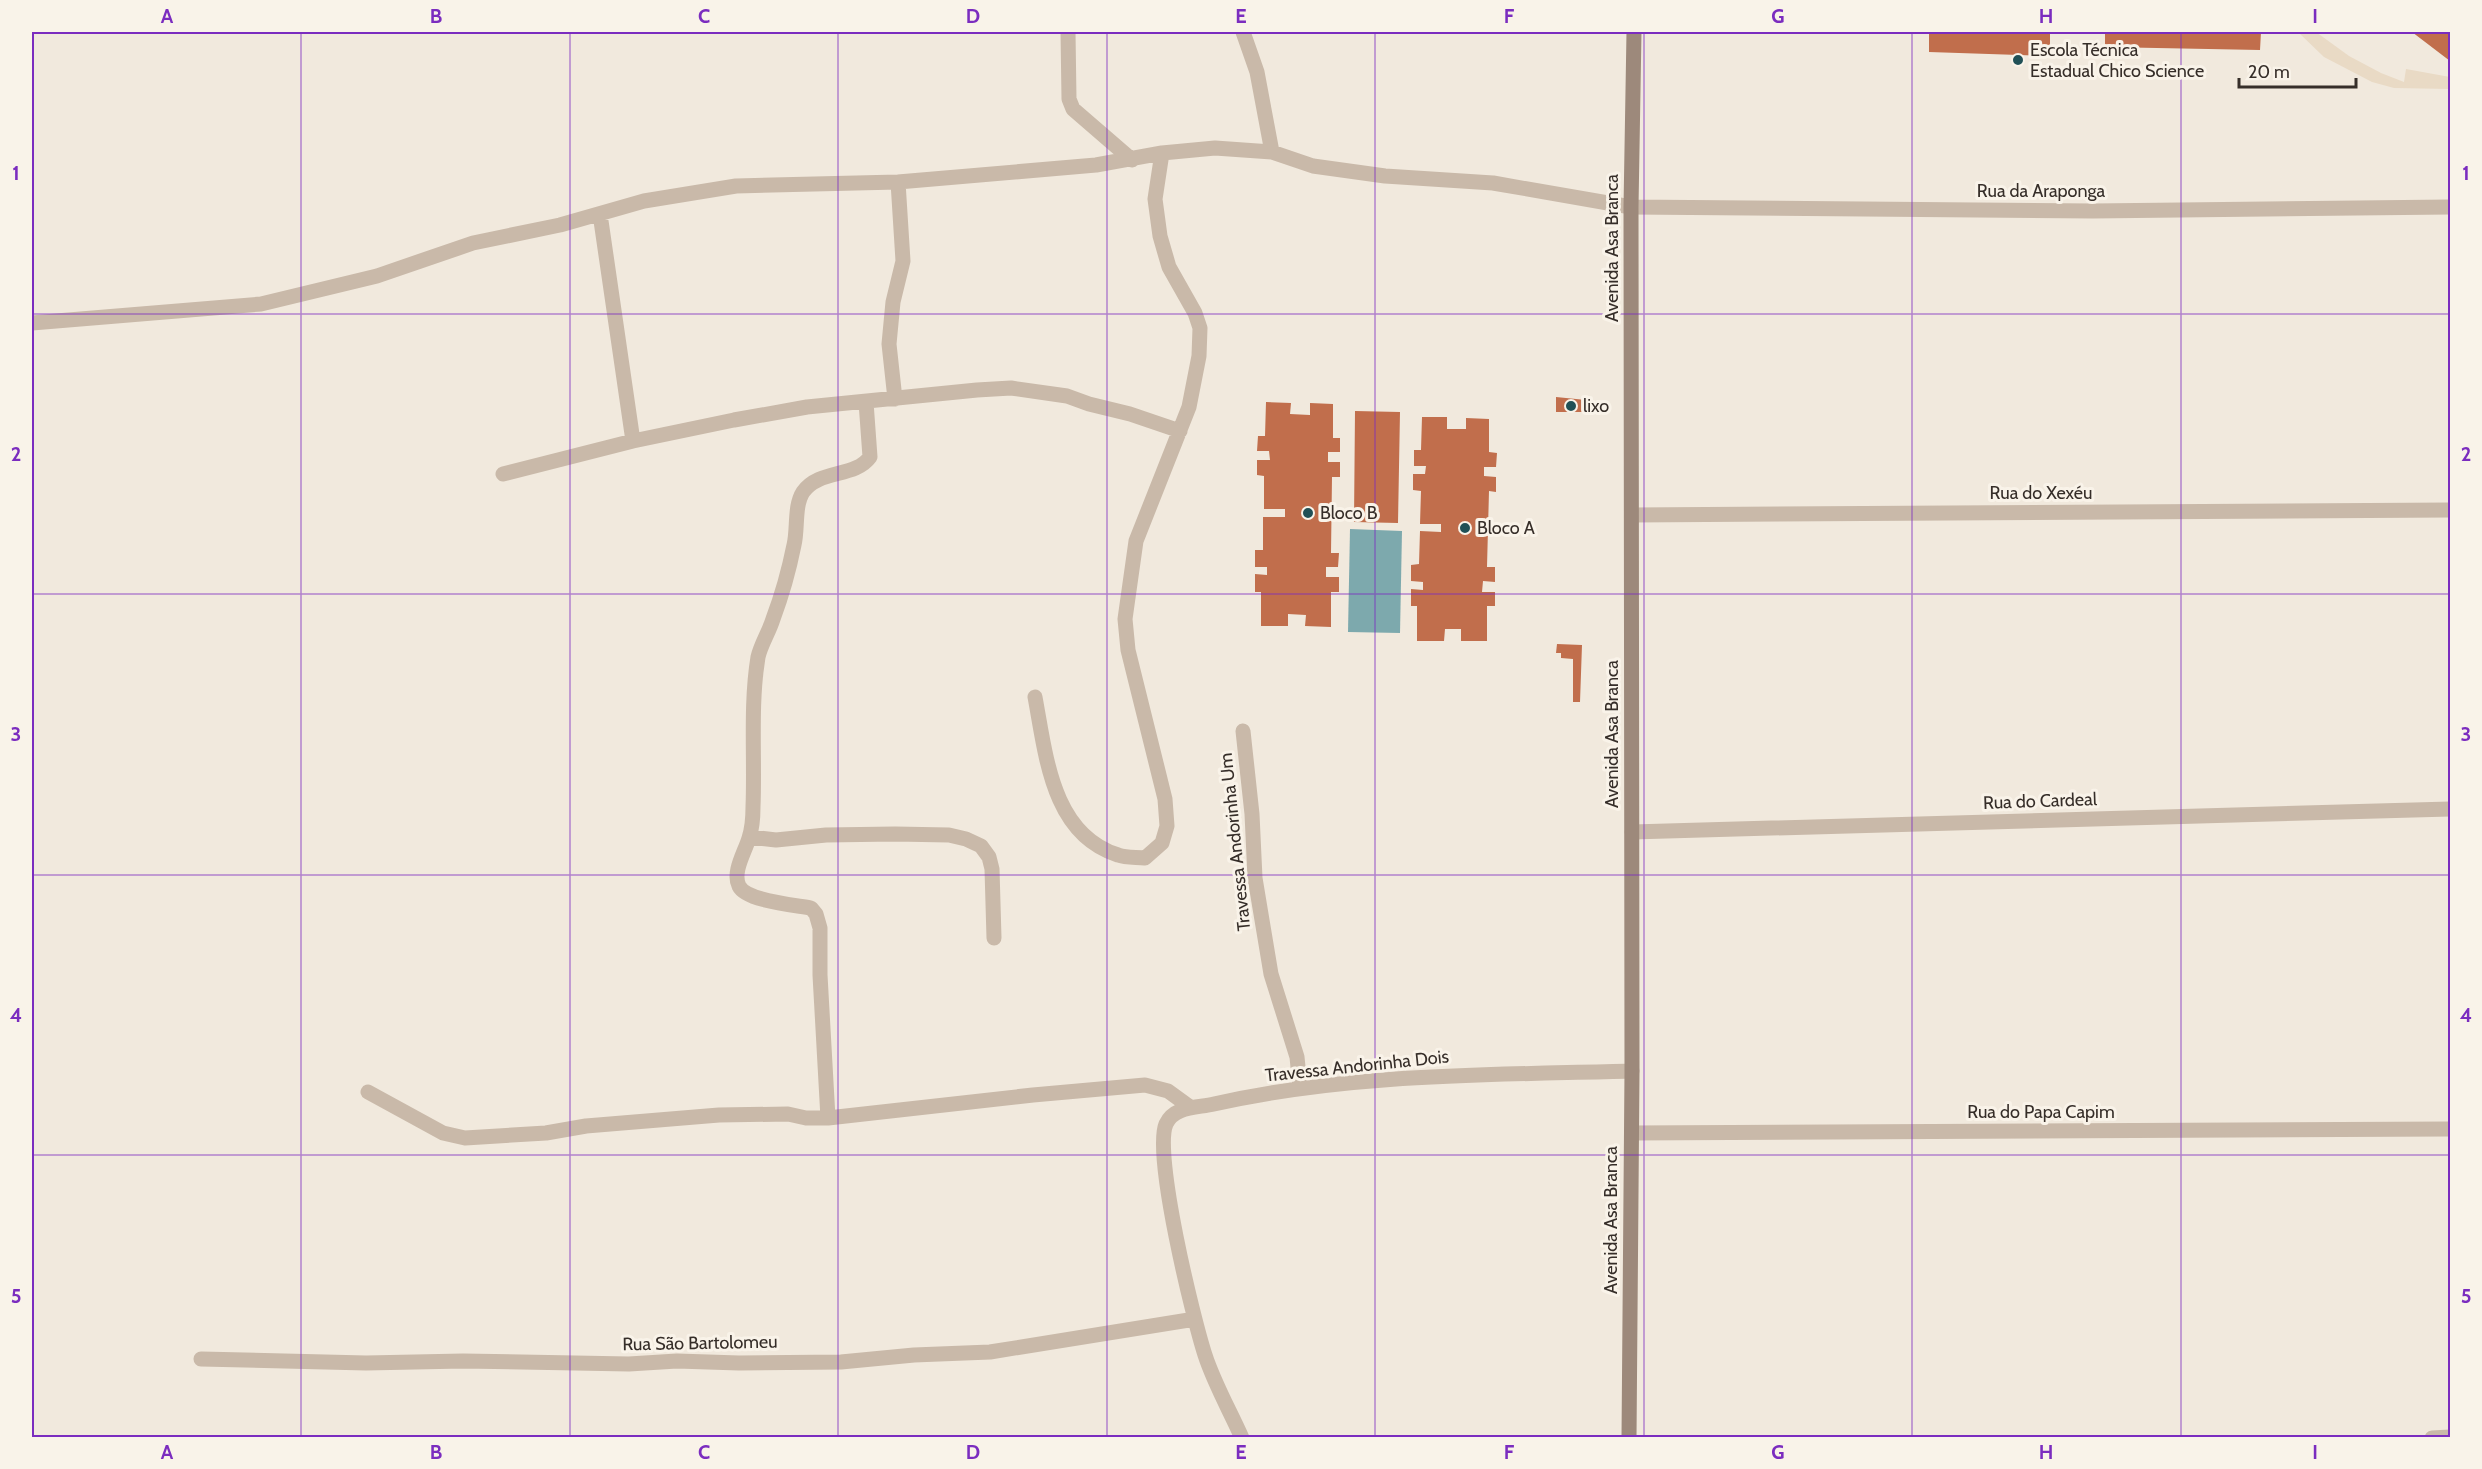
<svg xmlns="http://www.w3.org/2000/svg" width="2482" height="1469" viewBox="0 0 2482 1469" font-family="Cabin,sans-serif">
<style>
.plaza{fill:#e9dac5}
.water{fill:#7da9ad}
.building{fill:#c16e4c}
.lines{fill:none;stroke-linecap:round;stroke-linejoin:round}
.street{stroke:#c9b9a9;stroke-width:15}
.secondary{stroke:#9d897b;stroke-width:15}
.grid{fill:none;stroke:#7b2cbf;stroke-width:1.5;stroke-opacity:0.55}
.poi-dot{fill:#205056;stroke:#f9f3e9;stroke-width:2}
.labels{text-anchor:middle;dominant-baseline:central;stroke-width:6;stroke-linejoin:round;paint-order:stroke}
.poi-label{font-size:18px;fill:#362e29;stroke:#f9f3e9;text-anchor:start}
.street-label{font-size:18px;fill:#362e29;stroke:#f9f3e9}
.neatline{fill:none;stroke:#7b2cbf;stroke-width:2}
.grid-label{font-size:20px;text-anchor:middle;font-weight:bold;fill:#7b2cbf}
</style>
<rect width="100%" height="100%" fill="#f1e9dd"/>
<!-- plaza -->
<path class="plaza" d="M2298 32H2316L2349 56 2381 73 2404 82 2406 69 2450 77V89L2394 88 2372 82 2324 57Z"/>
<!-- water -->
<path class="water" d="M1350 529 1402 531 1400 633 1348 632Z"/>
<!-- building -->
<path class="building" d="M1929 32H2050V56L1929 52Z
M2105 32H2261L2260 50 2105 47Z
M2412 32H2450V61Z
M1556 397 1586 400V412H1556Z
M1266 402 1291 403 1290 414 1310 415V403L1333 404V438H1340V452H1328V462H1340V477H1332L1331 553H1339L1338 567H1326V577H1339V592H1331V627L1305 626 1306 615 1288 614V626H1261V592H1255V574L1267 575V567H1255V550H1263V517H1285V509H1264V476L1257 475V460H1270L1269 451H1257L1258 436H1265Z
M1355 411 1400 412 1398 523 1354 522Z
M1422 417H1447V429H1466V418L1489 419V452L1497 453 1496 467H1484V476L1496 477V492L1489 491 1487 567H1495V582L1483 581 1482 592H1495V606H1487V641H1461V629H1445L1444 641H1417V606H1411V589L1423 590V582L1411 581V565L1419 564 1420 531 1441 532V524H1420L1421 491 1413 490V474H1425L1426 466H1414V450H1421Z
M1557 644 1582 645 1580 702H1573V659L1561 658V653H1556Z"/>
<g class="lines">
<!-- street -->
<path class="street" d="M1068 32 1069 99 1073 109 1132 160
M1243 32 1257 72 1272 152
M600 214 633 441
M32 323 261 304 377 276 473 243 560 225 644 201 736 186 898 182 1096 165 1162 153 1215 148 1272 152 1313 166 1385 176 1493 183 1631 207 2093 211 2450 207
M895 399 889 344 893 302 903 261 898 182
M503 474 633 441 734 420 807 407 977 390 1011 388 1067 396 1089 404 1130 414 1180 431
M1632 515 2450 510
M1035 697C1046 756 1052 834 1118 855 1126 858 1136 857 1145 858L1162 843 1167 826 1165 799 1128 650 1125 619 1136 541 1189 407 1199 356 1200 328 1195 313 1169 267 1160 236 1155 199 1162 153
M1243 731 1252 814 1255 878 1271 974 1297 1057 1300 1087
M1632 832 2450 809
M750 837 776 840 826 835 895 834 949 835 966 839 981 846 989 857 992 869 994 938
M368 1092 443 1133 465 1138 546 1133 586 1126 719 1115 788 1114 806 1118H828L1033 1095 1145 1085 1168 1091 1190 1107
M828 1118 820 975V928L816 914 811 908C795 905 746 901 739 886 732 872 745 852 749 838 752 829 753 817 753 807 755 757 750 706 758 657 761 644 769 632 773 619 782 595 789 570 794 545 798 529 794 506 803 492 819 469 855 478 870 457L866 402
M1632 1133 2450 1129
M201 1359 366 1363 463 1361 629 1364 677 1361 739 1363 841 1362 914 1355 990 1352 1195 1319
M1242 1438C1230 1411 1214 1383 1205 1355 1193 1318 1153 1154 1166 1124 1174 1106 1197 1108 1214 1104 1351 1073 1493 1075 1632 1071
M2432 1438 2450 1437"/>
<!-- secondary -->
<path class="secondary" d="M1629 1438 1632 1071 1631 207 1634 32"/>
</g>
<!-- grid -->
<path class="grid" d="M301 32V1438M570 32V1438M838 32V1438M1107 32V1438M1375 32V1438M1644 32V1438M1912 32V1438M2181 32V1438M32 314H2450M32 594H2450M32 875H2450M32 1155H2450"/>
<!-- markers -->
<g class="poi-dot">
<circle cx="2018" cy="60" r="6"/>
<circle cx="1571" cy="406" r="6"/>
<circle cx="1308" cy="513" r="6"/>
<circle cx="1465" cy="528" r="6"/>
</g>
<g class="labels">
<!-- poi labels -->
<g class="poi-label">
<text x="2030" y="50">Escola Técnica<tspan x="2030" dy="21">Estadual Chico Science</tspan></text>
<text x="1583" y="406">lixo</text>
<text x="1320" y="513">Bloco B</text>
<text x="1477" y="528">Bloco A</text>
</g>
<!-- street labels -->
<g class="street-label">
<text x="2041" y="191">Rua da Araponga</text>
<text transform="translate(1612 248) rotate(-90)">Avenida Asa Branca</text>
<text x="2041" y="493">Rua do Xexéu</text>
<text transform="translate(1612 734) rotate(-90)">Avenida Asa Branca</text>
<text transform="translate(2040 801) rotate(-2)">Rua do Cardeal</text>
<text transform="translate(1235 842) rotate(-96)">Travessa Andorinha Um</text>
<text transform="translate(1357 1066) rotate(-6)">Travessa Andorinha Dois</text>
<text x="2041" y="1112">Rua do Papa Capim</text>
<text transform="translate(1611 1220) rotate(-90)">Avenida Asa Branca</text>
<text transform="translate(700 1343) rotate(-1)">Rua São Bartolomeu</text>
</g>
</g>
<!-- border -->
<rect width="2482" height="1469" fill="none" stroke="#f9f3e9" stroke-width="66"/>
<!-- scale -->
<path d="M2239 78v9h117v-9" fill="none" stroke="#362e29" stroke-width="3"/>
<text x="2248" y="78" font-size="18" fill="#362e29" stroke="#f9f3e9" stroke-width="4.5" paint-order="stroke">20 m</text>
<rect x="33" y="33" width="2416" height="1403" class="neatline"/>
<g class="grid-label">
<text x="167" y="23">A</text>
<text x="436" y="23">B</text>
<text x="704" y="23">C</text>
<text x="973" y="23">D</text>
<text x="1241" y="23">E</text>
<text x="1509" y="23">F</text>
<text x="1778" y="23">G</text>
<text x="2046" y="23">H</text>
<text x="2315" y="23">I</text>
<text x="16" y="180">1</text>
<text x="2466" y="180">1</text>
<text x="16" y="461">2</text>
<text x="2466" y="461">2</text>
<text x="16" y="741">3</text>
<text x="2466" y="741">3</text>
<text x="16" y="1022">4</text>
<text x="2466" y="1022">4</text>
<text x="16" y="1303">5</text>
<text x="2466" y="1303">5</text>
<text x="167" y="1459">A</text>
<text x="436" y="1459">B</text>
<text x="704" y="1459">C</text>
<text x="973" y="1459">D</text>
<text x="1241" y="1459">E</text>
<text x="1509" y="1459">F</text>
<text x="1778" y="1459">G</text>
<text x="2046" y="1459">H</text>
<text x="2315" y="1459">I</text>
</g>
</svg>
